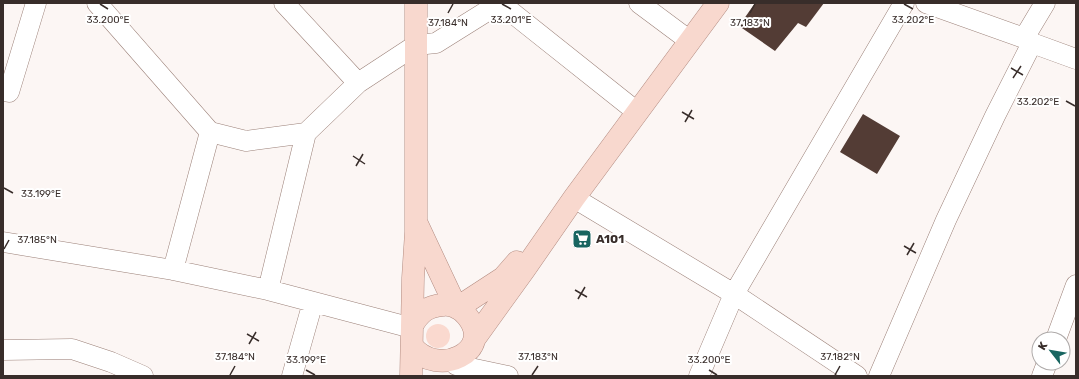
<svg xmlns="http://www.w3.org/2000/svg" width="1079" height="379" viewBox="0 0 1079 379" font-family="Rubik,sans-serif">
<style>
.green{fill:#fad9cf}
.building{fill:#533c35}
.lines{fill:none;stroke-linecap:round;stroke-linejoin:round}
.minor-casing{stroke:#9b8078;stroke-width:21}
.major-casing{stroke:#b28b80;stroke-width:23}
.minor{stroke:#fff;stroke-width:20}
.major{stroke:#f8d8ce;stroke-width:22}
.ticks{fill:none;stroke:#382d2a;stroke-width:1.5}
.labels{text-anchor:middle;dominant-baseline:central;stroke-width:4;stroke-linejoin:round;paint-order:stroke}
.poi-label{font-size:12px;font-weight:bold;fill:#382d2a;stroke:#fff;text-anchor:start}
.ticks-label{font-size:10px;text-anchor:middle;fill:#382d2a;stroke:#fff;stroke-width:4;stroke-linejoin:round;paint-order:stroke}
</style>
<rect width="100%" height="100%" fill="#fcf6f4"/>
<!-- green -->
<path class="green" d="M426 336a12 12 0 1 1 24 0a12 12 0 1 1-24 0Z"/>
<!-- building -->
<path class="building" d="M755 3H824L806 27 798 23 775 51 739 26Z
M863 114 900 136 877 174 840 152Z"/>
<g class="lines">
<!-- minor casing -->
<g class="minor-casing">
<path id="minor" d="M97 3 210 132 173 270
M284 3 358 83
M500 3 637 112
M639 3 690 41
M926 3 1024 38 1032 43 1076 59
M1024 38 1045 3
M3 91 9 92 36 3
M210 132 246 141 306 133 358 83 416 45 436 43 500 3
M574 198 734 294 857 376
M3 242 173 270 268 290 412 328
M268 290 306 133
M1056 339 1076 285
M3 350 72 349 111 362 143 376
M456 365 508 376
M292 376 313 302
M699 376 734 294 904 3
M879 376 946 220 995 116 1032 43
M1042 376 1047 363"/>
</g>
<!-- major casing -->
<g class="major-casing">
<path id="major" d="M417 224 456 307
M457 308 503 278 517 262
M475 338 524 270 574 198 718 3
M412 346C437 379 496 351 467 316 461 309 452 304 443 305 427 306 419 313 412 326
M411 376 413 278 416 232V3"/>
</g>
<!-- minor -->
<use href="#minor" class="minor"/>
<!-- major -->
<use href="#major" class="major"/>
</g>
<!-- ticks -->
<path class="ticks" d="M100 4 108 9M502 4 511 9M904 4 913 9M448 13 453 4M750 13 755 4M1011 68 1023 75M1013 78 1021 66M1066 101 1075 106M682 112 694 119M685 122 692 110M353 156 365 164M356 166 363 154M4 188 13 193M904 246 916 253M4 249 9 240M907 255 914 243M575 290 587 297M578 299 585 287M247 334 259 341M249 344 256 332M306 370 315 375M709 370 717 375M230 375 235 366M532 375 538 366M835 375 840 366"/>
<!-- icons -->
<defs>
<g id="supermarket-square" transform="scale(1)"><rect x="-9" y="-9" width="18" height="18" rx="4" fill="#186560" stroke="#fff"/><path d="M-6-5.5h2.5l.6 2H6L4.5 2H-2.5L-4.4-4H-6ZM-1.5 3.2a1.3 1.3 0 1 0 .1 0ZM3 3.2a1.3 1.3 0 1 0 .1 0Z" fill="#fff"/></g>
</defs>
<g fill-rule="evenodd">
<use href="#supermarket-square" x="582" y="239"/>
</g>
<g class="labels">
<!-- poi labels -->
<g class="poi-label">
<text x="596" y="239">A101</text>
</g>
</g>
<g class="ticks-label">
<text x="108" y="23">33.200°E</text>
<text x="511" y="23">33.201°E</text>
<text x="913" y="23">33.202°E</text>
<text x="448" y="26">37.184°N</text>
<text x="750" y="26">37.183°N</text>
<text x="1038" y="105">33.202°E</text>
<text x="41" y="197">33.199°E</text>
<text x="37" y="243">37.185°N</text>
<text x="235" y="360">37.184°N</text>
<text x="538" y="360">37.183°N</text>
<text x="840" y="360">37.182°N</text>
<text x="306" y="363">33.199°E</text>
<text x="709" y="363">33.200°E</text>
</g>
<!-- border -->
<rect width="1079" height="379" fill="none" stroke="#382d2a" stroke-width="8"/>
<!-- north arrow -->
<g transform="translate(1051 351) rotate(301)"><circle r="19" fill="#ffffff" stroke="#afabaa"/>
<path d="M0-3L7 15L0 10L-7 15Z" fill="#186560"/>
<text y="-6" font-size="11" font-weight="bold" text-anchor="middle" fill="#382d2a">K</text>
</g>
</svg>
